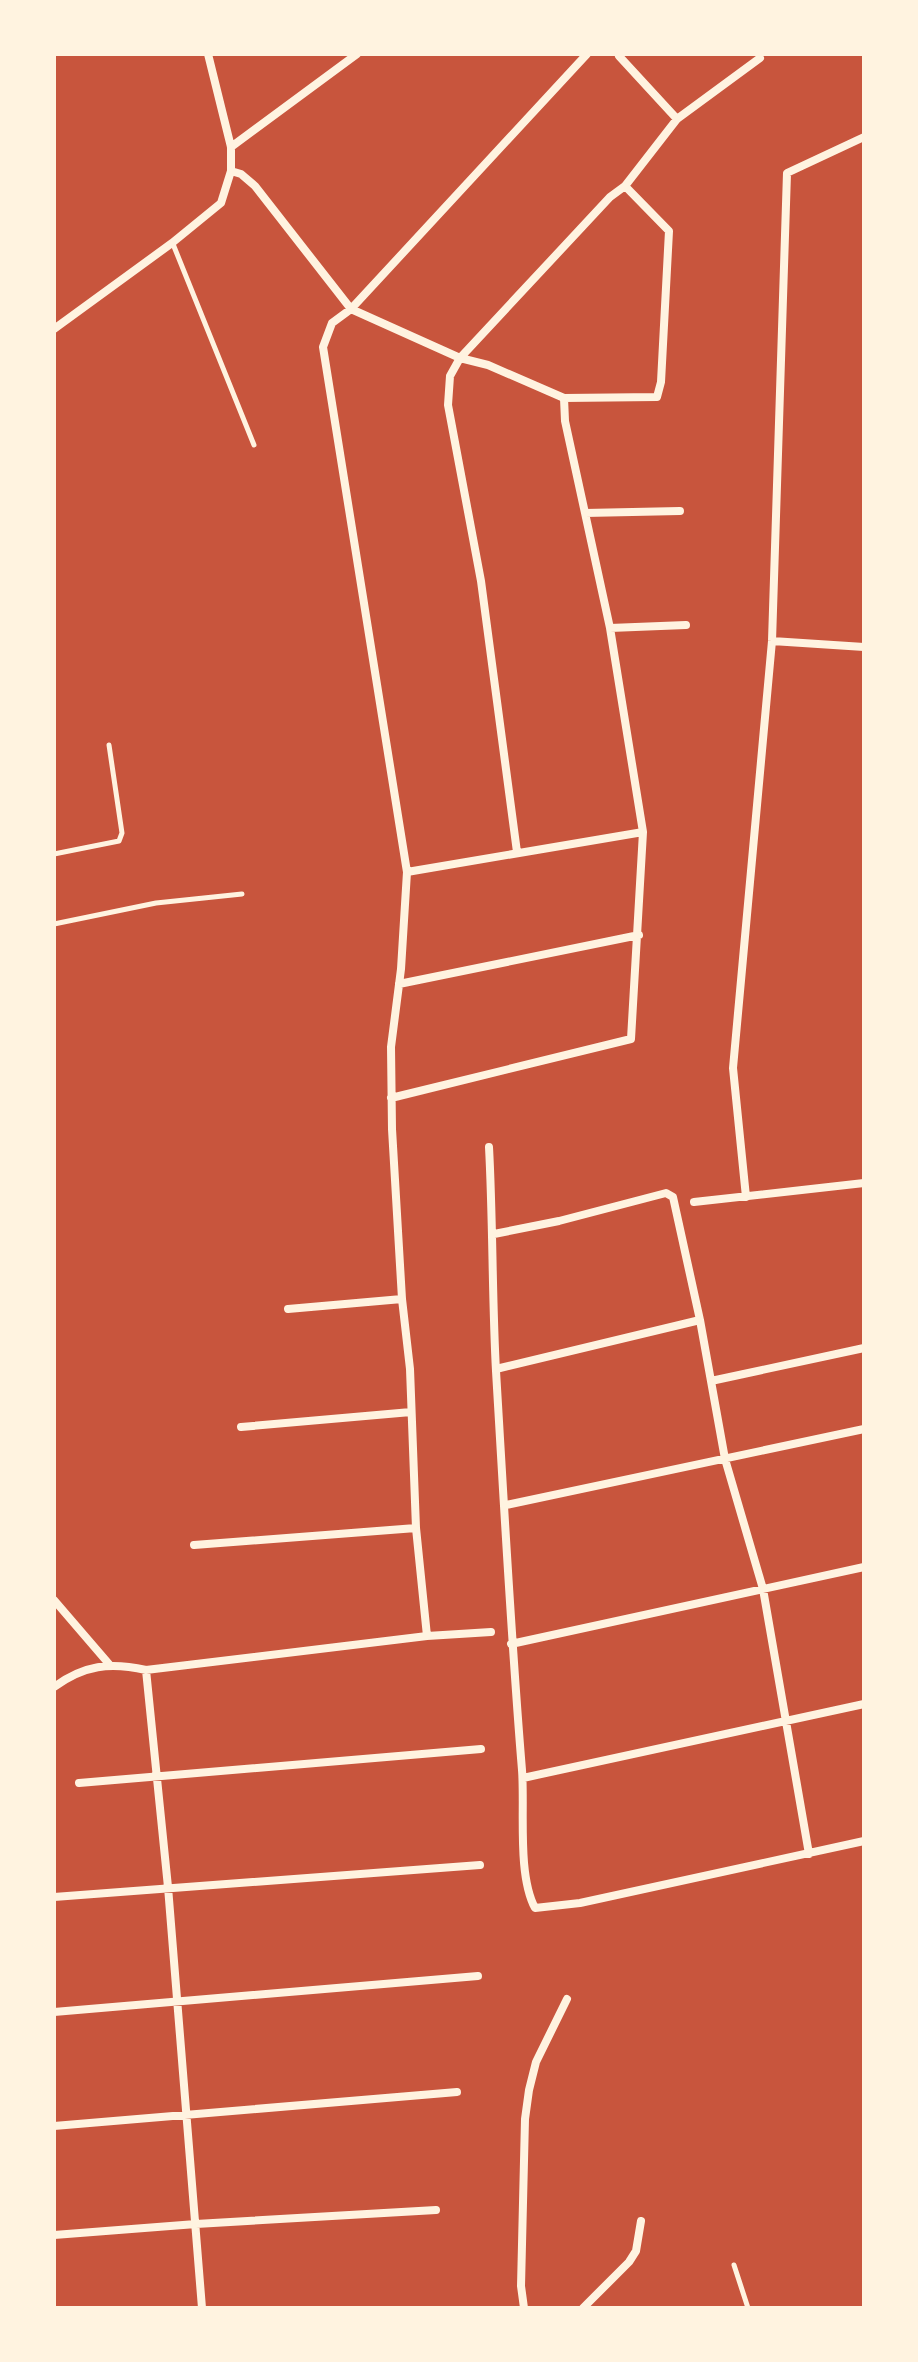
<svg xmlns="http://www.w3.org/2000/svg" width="918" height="2362" viewBox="0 0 918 2362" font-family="Cabin,sans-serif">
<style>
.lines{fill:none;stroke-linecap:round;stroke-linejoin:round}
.service{stroke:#fff3e0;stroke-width:5}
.minor{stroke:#fff3e0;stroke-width:8}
</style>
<rect width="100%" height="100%" fill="#c8553d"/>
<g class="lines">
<!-- service -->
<path class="service" d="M173 244 254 445
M54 854 119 841 122 833 109 745
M54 924 156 903 242 894
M734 2265 748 2308"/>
<!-- minor -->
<path class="minor" d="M677 119 760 58
M231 147 357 54
M231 171 241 174 255 186 351 309 460 358 488 365 564 398 657 397 661 382 669 231 625 186
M54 329 172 243 221 203 231 171V147L208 54
M585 513 680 511
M610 628 686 625
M772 641 864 647
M517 852 481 581 448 405 450 376 460 358 610 197 625 186 677 119 619 56
M407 872 643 832
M399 984 639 935
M391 1098 631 1039 643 832 610 628 565 421 564 398
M489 1147C493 1222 492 1297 496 1371 504 1504 511 1637 522 1770 525 1809 517 1874 535 1908L580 1903 864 1841
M746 1197 733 1068 772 641 787 173 864 137
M694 1202 864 1183
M494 1234 559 1221 666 1193 673 1197 700 1320 725 1459 763 1589 809 1854
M288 1309 402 1299
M496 1369 700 1320
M711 1381 864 1348
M241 1427 411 1412
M506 1505 864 1429
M194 1545 416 1528
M54 1600 109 1664
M427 1636 416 1528 410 1369 402 1299 392 1129 391 1047 401 969 407 872 323 347 332 323 351 309 587 54
M511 1644 864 1567
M146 1670 168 1887 202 2308
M54 1687C84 1665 110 1662 146 1670L427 1636 491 1632
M523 1778 864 1704
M79 1783 481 1749
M54 1897 480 1865
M54 2012 478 1976
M54 2126 457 2092
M54 2235 196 2224 436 2210
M524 2308 521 2286 525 2119 529 2090 536 2062 567 1999
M583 2308 629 2262 636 2251 641 2221"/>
</g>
<!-- border -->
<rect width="918" height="2362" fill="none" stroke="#fff3e0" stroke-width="112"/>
</svg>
